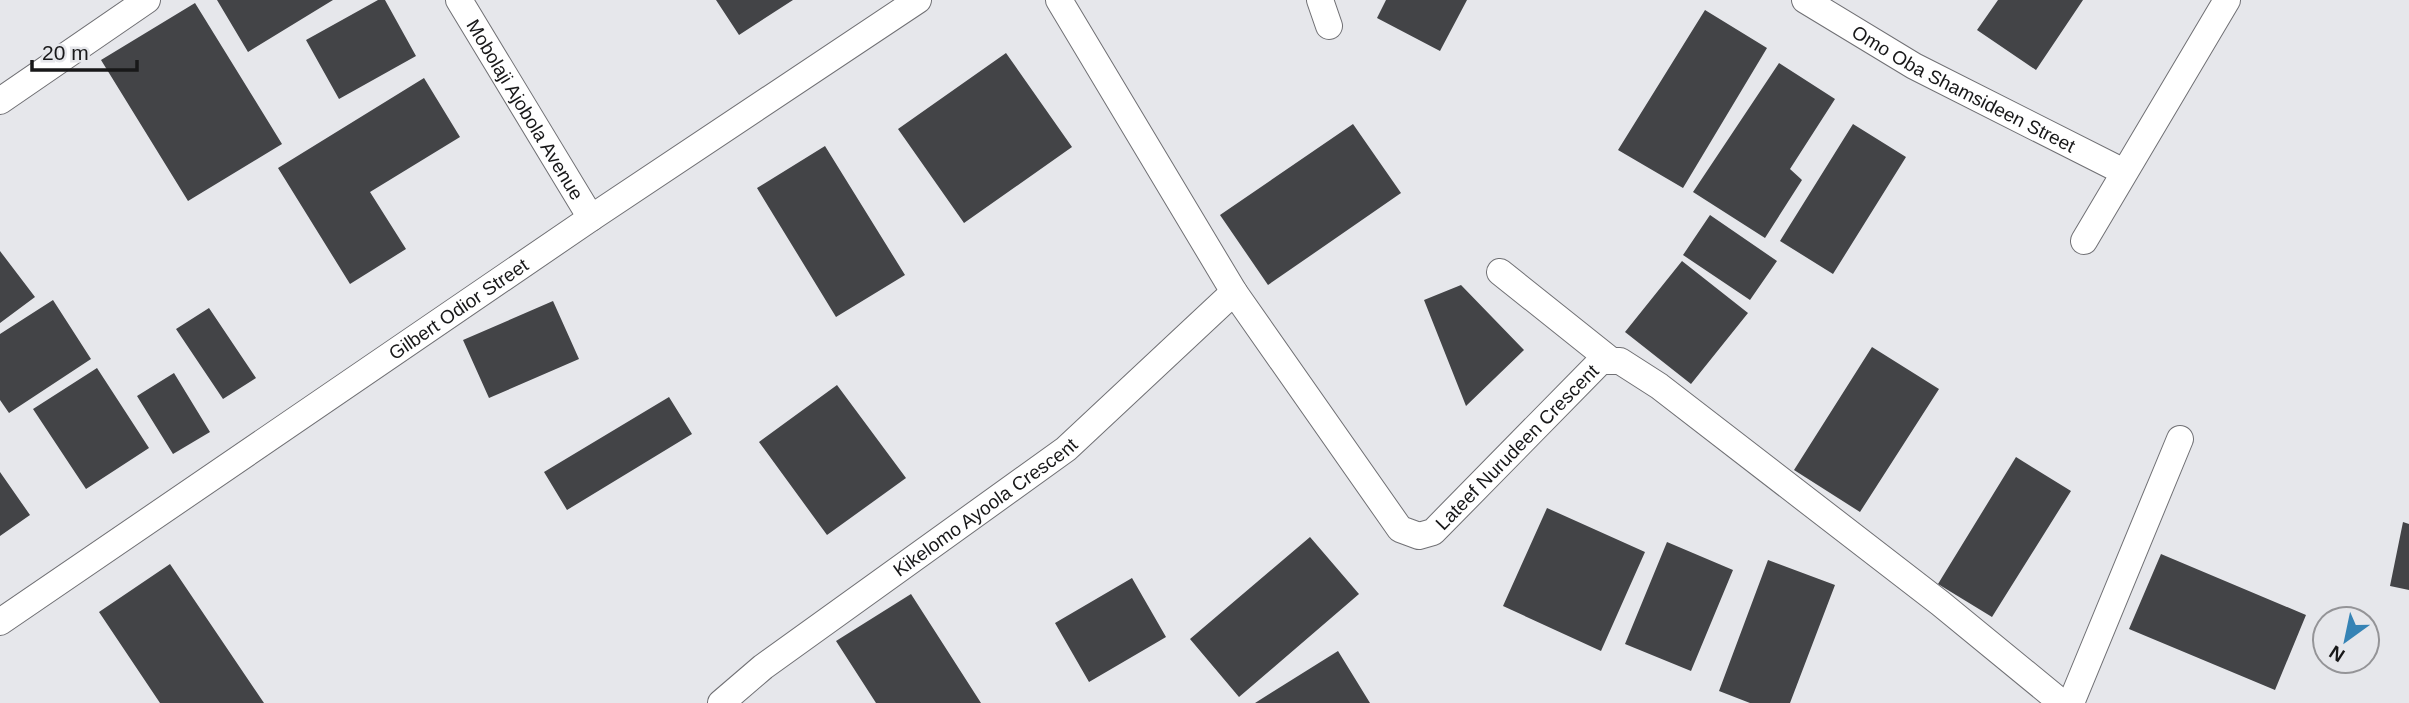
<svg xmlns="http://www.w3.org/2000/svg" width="2409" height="703" viewBox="0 0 2409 703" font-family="Arial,sans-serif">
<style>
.building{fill:#434447}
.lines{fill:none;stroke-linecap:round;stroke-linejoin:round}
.minor-casing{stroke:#707074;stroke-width:28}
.minor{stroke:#fff;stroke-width:26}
.labels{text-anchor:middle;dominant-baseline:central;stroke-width:7;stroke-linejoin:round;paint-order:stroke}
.street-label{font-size:19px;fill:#181819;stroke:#e6e7eb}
</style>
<rect width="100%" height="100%" fill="#e6e7eb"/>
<!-- building -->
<path class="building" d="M217 0H333L248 52Z
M378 0H385L416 56 339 99 306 40Z
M716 0H793L739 35Z
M1386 0H1467L1440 51 1377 18Z
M1998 0H2083L2036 70 1977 30Z
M195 3 282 144 188 201 101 60Z
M1705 10 1767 48 1683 188 1618 150Z
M1006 53 1072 147 964 223 898 129Z
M1779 63 1835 99 1790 169 1802 180 1765 238 1693 192Z
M424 78 460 137 370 192 406 249 350 284 278 168Z
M1353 124 1401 193 1268 285 1220 215Z
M1853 124 1906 157 1833 274 1780 241Z
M825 146 905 275 836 317 757 188Z
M1710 215 1777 261 1750 300 1683 255Z
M0 251 35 297 0 323Z
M1682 261 1748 313 1691 384 1625 332Z
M1461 285 1524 350 1466 406 1424 300Z
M53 300 91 359 9 413 0 400V334Z
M553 301 579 359 489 398 463 340Z
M209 308 256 378 223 399 176 329Z
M1872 347 1939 389 1860 512 1794 470Z
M97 368 149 448 86 489 33 409Z
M174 373 210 432 173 454 137 396Z
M837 385 906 478 827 535 759 442Z
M669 397 692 434 567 510 544 472Z
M2016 457 2071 491 1992 617 1938 584Z
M0 472 30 515 0 536Z
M1547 508 1645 552 1601 651 1503 606Z
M2403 522 2409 524V590L2390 586Z
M1310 537 1359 594 1239 697 1190 639Z
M1667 542 1733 570 1691 671 1625 644Z
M2161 554 2306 615 2275 690 2129 629Z
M1768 560 1835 585 1790 703H1750L1719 691Z
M170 564 264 703H160L99 612Z
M1132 578 1166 637 1089 682 1055 623Z
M911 594 981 703H876L836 641Z
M1338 651 1370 703H1255Z"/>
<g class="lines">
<!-- minor casing -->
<g class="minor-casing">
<g id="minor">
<path id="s1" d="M459 0 591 218"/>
<path id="s2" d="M1059 0 1234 292 1400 529 1419 536 1433 532 1601 361H1620L1659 386 1940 603 2062 703"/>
<path d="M1320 0 1329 26"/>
<path id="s3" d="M1805 0 1914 66 2124 172"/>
<path d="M0 101 147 0"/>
<path d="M2084 241 2227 0"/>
<path d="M1500 272 1609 359"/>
<path id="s4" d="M0 622 591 218 918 0"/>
<path id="s5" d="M721 703 763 667 1066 449 1234 292"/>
<path d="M2071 703 2180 439"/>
</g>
</g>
<!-- minor -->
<use href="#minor" class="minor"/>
</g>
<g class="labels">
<!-- street labels -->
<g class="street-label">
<text stroke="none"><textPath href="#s3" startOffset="182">Omo Oba Shamsideen Street</textPath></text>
<text stroke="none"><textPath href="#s1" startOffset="128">Mobolaji Ajobola Avenue</textPath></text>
<text stroke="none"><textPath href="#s4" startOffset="555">Gilbert Odior Street</textPath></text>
<text stroke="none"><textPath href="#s2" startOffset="784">Lateef Nurudeen Crescent</textPath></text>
<text stroke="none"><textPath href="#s5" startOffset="329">Kikelomo Ayoola Crescent</textPath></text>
</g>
</g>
<!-- north arrow -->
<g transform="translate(2346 640) rotate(213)"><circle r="33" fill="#e6e7eb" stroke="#949497" stroke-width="2"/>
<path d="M0-5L12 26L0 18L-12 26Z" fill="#3583b5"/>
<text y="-10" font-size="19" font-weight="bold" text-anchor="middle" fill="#181819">N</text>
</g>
<!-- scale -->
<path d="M32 60v10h105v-10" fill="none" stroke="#181819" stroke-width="3.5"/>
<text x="42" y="60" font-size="21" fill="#181819" stroke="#e6e7eb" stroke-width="5" paint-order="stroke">20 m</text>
</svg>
